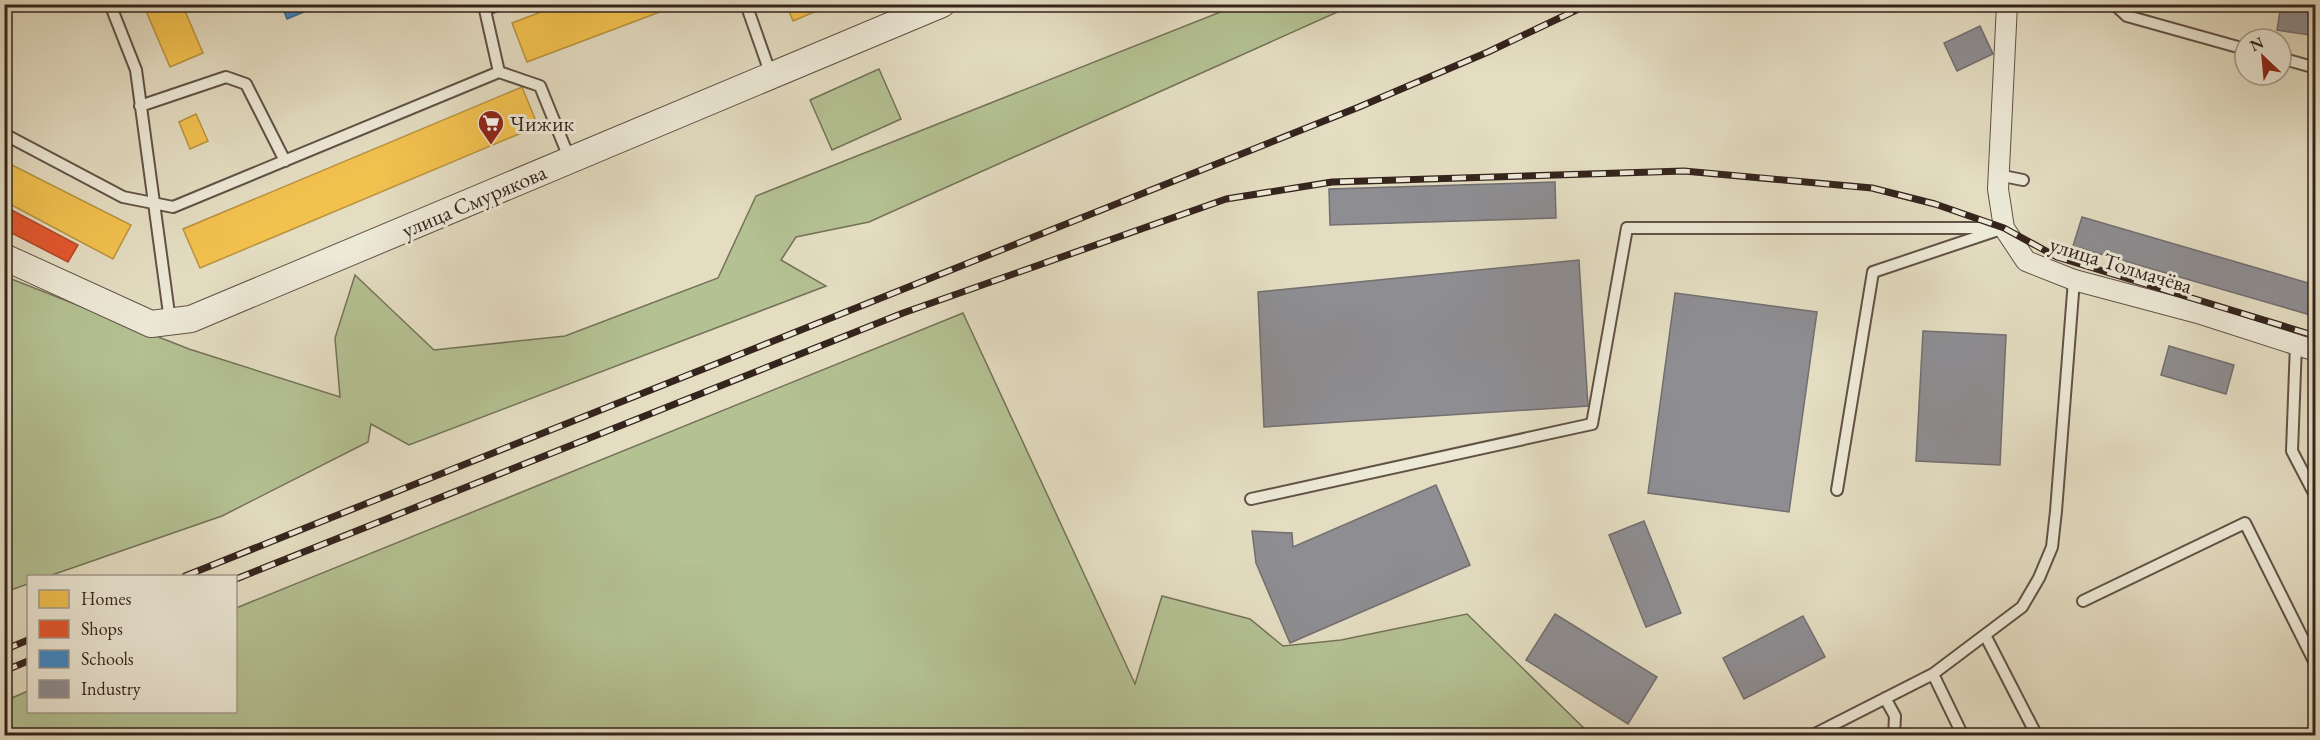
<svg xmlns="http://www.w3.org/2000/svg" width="2320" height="740" viewBox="0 0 2320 740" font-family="'EB Garamond',serif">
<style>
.green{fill:#b4c193;stroke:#747258;stroke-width:1.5}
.homes{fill:#f2c14e;stroke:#b9923f;stroke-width:1.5}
.shops{fill:#e4572e;stroke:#b04829;stroke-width:1.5}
.schools{fill:#3f88c5;stroke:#3c6a93;stroke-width:1.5}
.industry{fill:#8d8d92;stroke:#736e6f;stroke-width:1.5}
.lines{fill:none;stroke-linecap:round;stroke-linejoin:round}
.service-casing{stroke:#615246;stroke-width:14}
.minor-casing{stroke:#615246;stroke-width:22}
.tertiary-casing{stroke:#615246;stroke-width:28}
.service{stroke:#ede9d7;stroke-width:10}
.minor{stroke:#ede9d7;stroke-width:20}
.tertiary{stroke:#ede9d7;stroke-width:26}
.rail-casing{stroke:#35241d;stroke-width:7}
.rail{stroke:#ede9d7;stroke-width:4.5;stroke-dasharray:14;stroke-linecap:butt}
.labels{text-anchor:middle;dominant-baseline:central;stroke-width:6;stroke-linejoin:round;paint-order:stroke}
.poi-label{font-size:22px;fill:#35241d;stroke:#ede9d7;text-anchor:start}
.street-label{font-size:22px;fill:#35241d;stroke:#ede9d7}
</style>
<rect width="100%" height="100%" fill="#e4ddc2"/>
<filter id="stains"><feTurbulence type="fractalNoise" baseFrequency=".00333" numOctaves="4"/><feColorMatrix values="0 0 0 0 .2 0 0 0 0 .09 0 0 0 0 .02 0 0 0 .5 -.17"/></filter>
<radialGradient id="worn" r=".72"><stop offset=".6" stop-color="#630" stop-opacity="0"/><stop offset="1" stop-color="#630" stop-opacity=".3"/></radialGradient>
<!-- green -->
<path class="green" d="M1238 5H1353L869 222 796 237 781 260 826 286 409 445 371 424 368 442 222 516 49 576H28V584L5 592 4 276 189 349 340 397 335 338 355 275 434 350 565 336 718 278 756 196Z
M879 69 901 119 832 150 810 100Z
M963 313 1135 684 1162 596 1250 619 1283 646 1341 640 1467 614 1591 735H5V701L28 691V712H236V608Z"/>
<!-- homes -->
<path class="homes" d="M143 4H182L203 53 170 67Z
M562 4H681L527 62 512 23Z
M786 4H833L793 21Z
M522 87 538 126 200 268 183 229Z
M196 114 208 141 190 149 179 122Z
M4 161 131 225 113 259 4 201Z"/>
<!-- shops -->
<path class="shops" d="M4 206 78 245 68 262 4 229Z"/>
<!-- schools -->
<path class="schools" d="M281 4H321V5L287 19Z"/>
<!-- industry -->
<path class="industry" d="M2281 4H2316V36L2277 30Z
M1980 26 1993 54 1957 71 1944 43Z
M1555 182 1556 218 1330 225 1329 189Z
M2082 217 2315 285 2307 314 2073 246Z
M1579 260 1588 406 1264 427 1258 292Z
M1675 293 1817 312 1789 512 1648 493Z
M1923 331 2006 335 2000 465 1916 461Z
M2169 346 2234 365 2226 394 2161 375Z
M1436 485 1470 565 1290 643 1256 563 1252 531 1292 533 1293 547Z
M1644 521 1681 613 1646 627 1609 535Z
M1555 614 1657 677 1628 724 1526 660Z
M1803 616 1825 657 1744 699 1723 658Z"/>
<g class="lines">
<!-- service casing -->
<g class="service-casing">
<path id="service" d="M110 4 136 70 170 321
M746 4 771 75
M2114 4 2127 16 2245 49
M2281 58 2316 68
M499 72 540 86 570 160
M140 106 226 77 246 84 285 161
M4 134 123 197 173 207 499 72 485 10 499 4
M1998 175 2023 180
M2296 344 2292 451 2316 497
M1251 499 1592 424 1627 228H2004L1873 272 1837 490
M2083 601 2245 523 2316 665
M1985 635 2037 736
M1933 674 1963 736
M1885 698 1895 716 1894 736
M1811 736 1933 674 2022 607 2039 578 2052 547 2056 511 2074 280"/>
</g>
<!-- minor casing -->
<g class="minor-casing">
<path id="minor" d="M2007 4 1998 189 2004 228 2026 261 2074 280 2198 313 2316 351"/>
</g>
<!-- tertiary casing -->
<g class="tertiary-casing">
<path id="tertiary" d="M4 257 151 324 191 319 942 4"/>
</g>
<!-- service -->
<use href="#service" class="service"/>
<!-- minor -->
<use href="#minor" class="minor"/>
<!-- tertiary -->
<use href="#tertiary" class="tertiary"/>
<!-- rail casing -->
<g class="rail-casing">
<path id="rail" d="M185 576 1359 107 1488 52 1589 4
M236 579 903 313 1226 199 1332 182 1684 171 1872 188 1935 204 2004 228 2057 257 2316 336
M4 650 28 640
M4 671 28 661"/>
</g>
<!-- rail -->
<use href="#rail" class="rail"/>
</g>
<!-- icons -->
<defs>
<g id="supermarket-pin" transform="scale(1.35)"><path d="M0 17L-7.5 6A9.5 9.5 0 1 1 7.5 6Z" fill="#8f2418" stroke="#ede9d7"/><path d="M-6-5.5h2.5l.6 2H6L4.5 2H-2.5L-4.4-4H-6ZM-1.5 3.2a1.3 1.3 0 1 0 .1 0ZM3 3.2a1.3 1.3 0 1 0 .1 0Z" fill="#fff"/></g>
</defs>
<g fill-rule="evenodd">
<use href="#supermarket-pin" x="491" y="123"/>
</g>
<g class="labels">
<!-- poi labels -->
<g class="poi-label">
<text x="510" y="123">Чижик</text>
</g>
<!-- street labels -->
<g class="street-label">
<text transform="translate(474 201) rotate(-23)">улица Смурякова</text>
<text transform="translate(2121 265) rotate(17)">улица Толмачёва</text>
</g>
</g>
<!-- margin -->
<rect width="2320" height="740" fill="none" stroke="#e4ddc2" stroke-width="24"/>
<rect x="6" y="6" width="2308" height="728" fill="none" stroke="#35241d" stroke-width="3"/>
<rect x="12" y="12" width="2296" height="716" fill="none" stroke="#35241d" stroke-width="1.5"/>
<!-- legend -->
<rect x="27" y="575" width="210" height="138" fill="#ede9d7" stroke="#a39a8d" stroke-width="1.5"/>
<rect x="39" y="590" width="30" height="18" fill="#f2c14e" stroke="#a39a8d" stroke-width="1.5"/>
<text x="81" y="605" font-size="18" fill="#35241d">Homes</text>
<rect x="39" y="620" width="30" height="18" fill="#e4572e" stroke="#a39a8d" stroke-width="1.5"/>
<text x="81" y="635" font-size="18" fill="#35241d">Shops</text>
<rect x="39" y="650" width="30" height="18" fill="#3f88c5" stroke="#a39a8d" stroke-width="1.5"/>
<text x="81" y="665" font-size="18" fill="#35241d">Schools</text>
<rect x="39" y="680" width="30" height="18" fill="#8d8d92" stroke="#a39a8d" stroke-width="1.5"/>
<text x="81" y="695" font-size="18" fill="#35241d">Industry</text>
<!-- north arrow -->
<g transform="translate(2263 57) rotate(334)"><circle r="28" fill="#ede9d7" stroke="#a39a8d" stroke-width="1.5"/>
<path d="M0-4.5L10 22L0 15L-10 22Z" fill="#8f2418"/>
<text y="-9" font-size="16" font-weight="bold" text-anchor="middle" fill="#35241d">N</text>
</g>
<rect width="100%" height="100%" filter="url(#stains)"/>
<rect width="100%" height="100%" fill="url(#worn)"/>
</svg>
